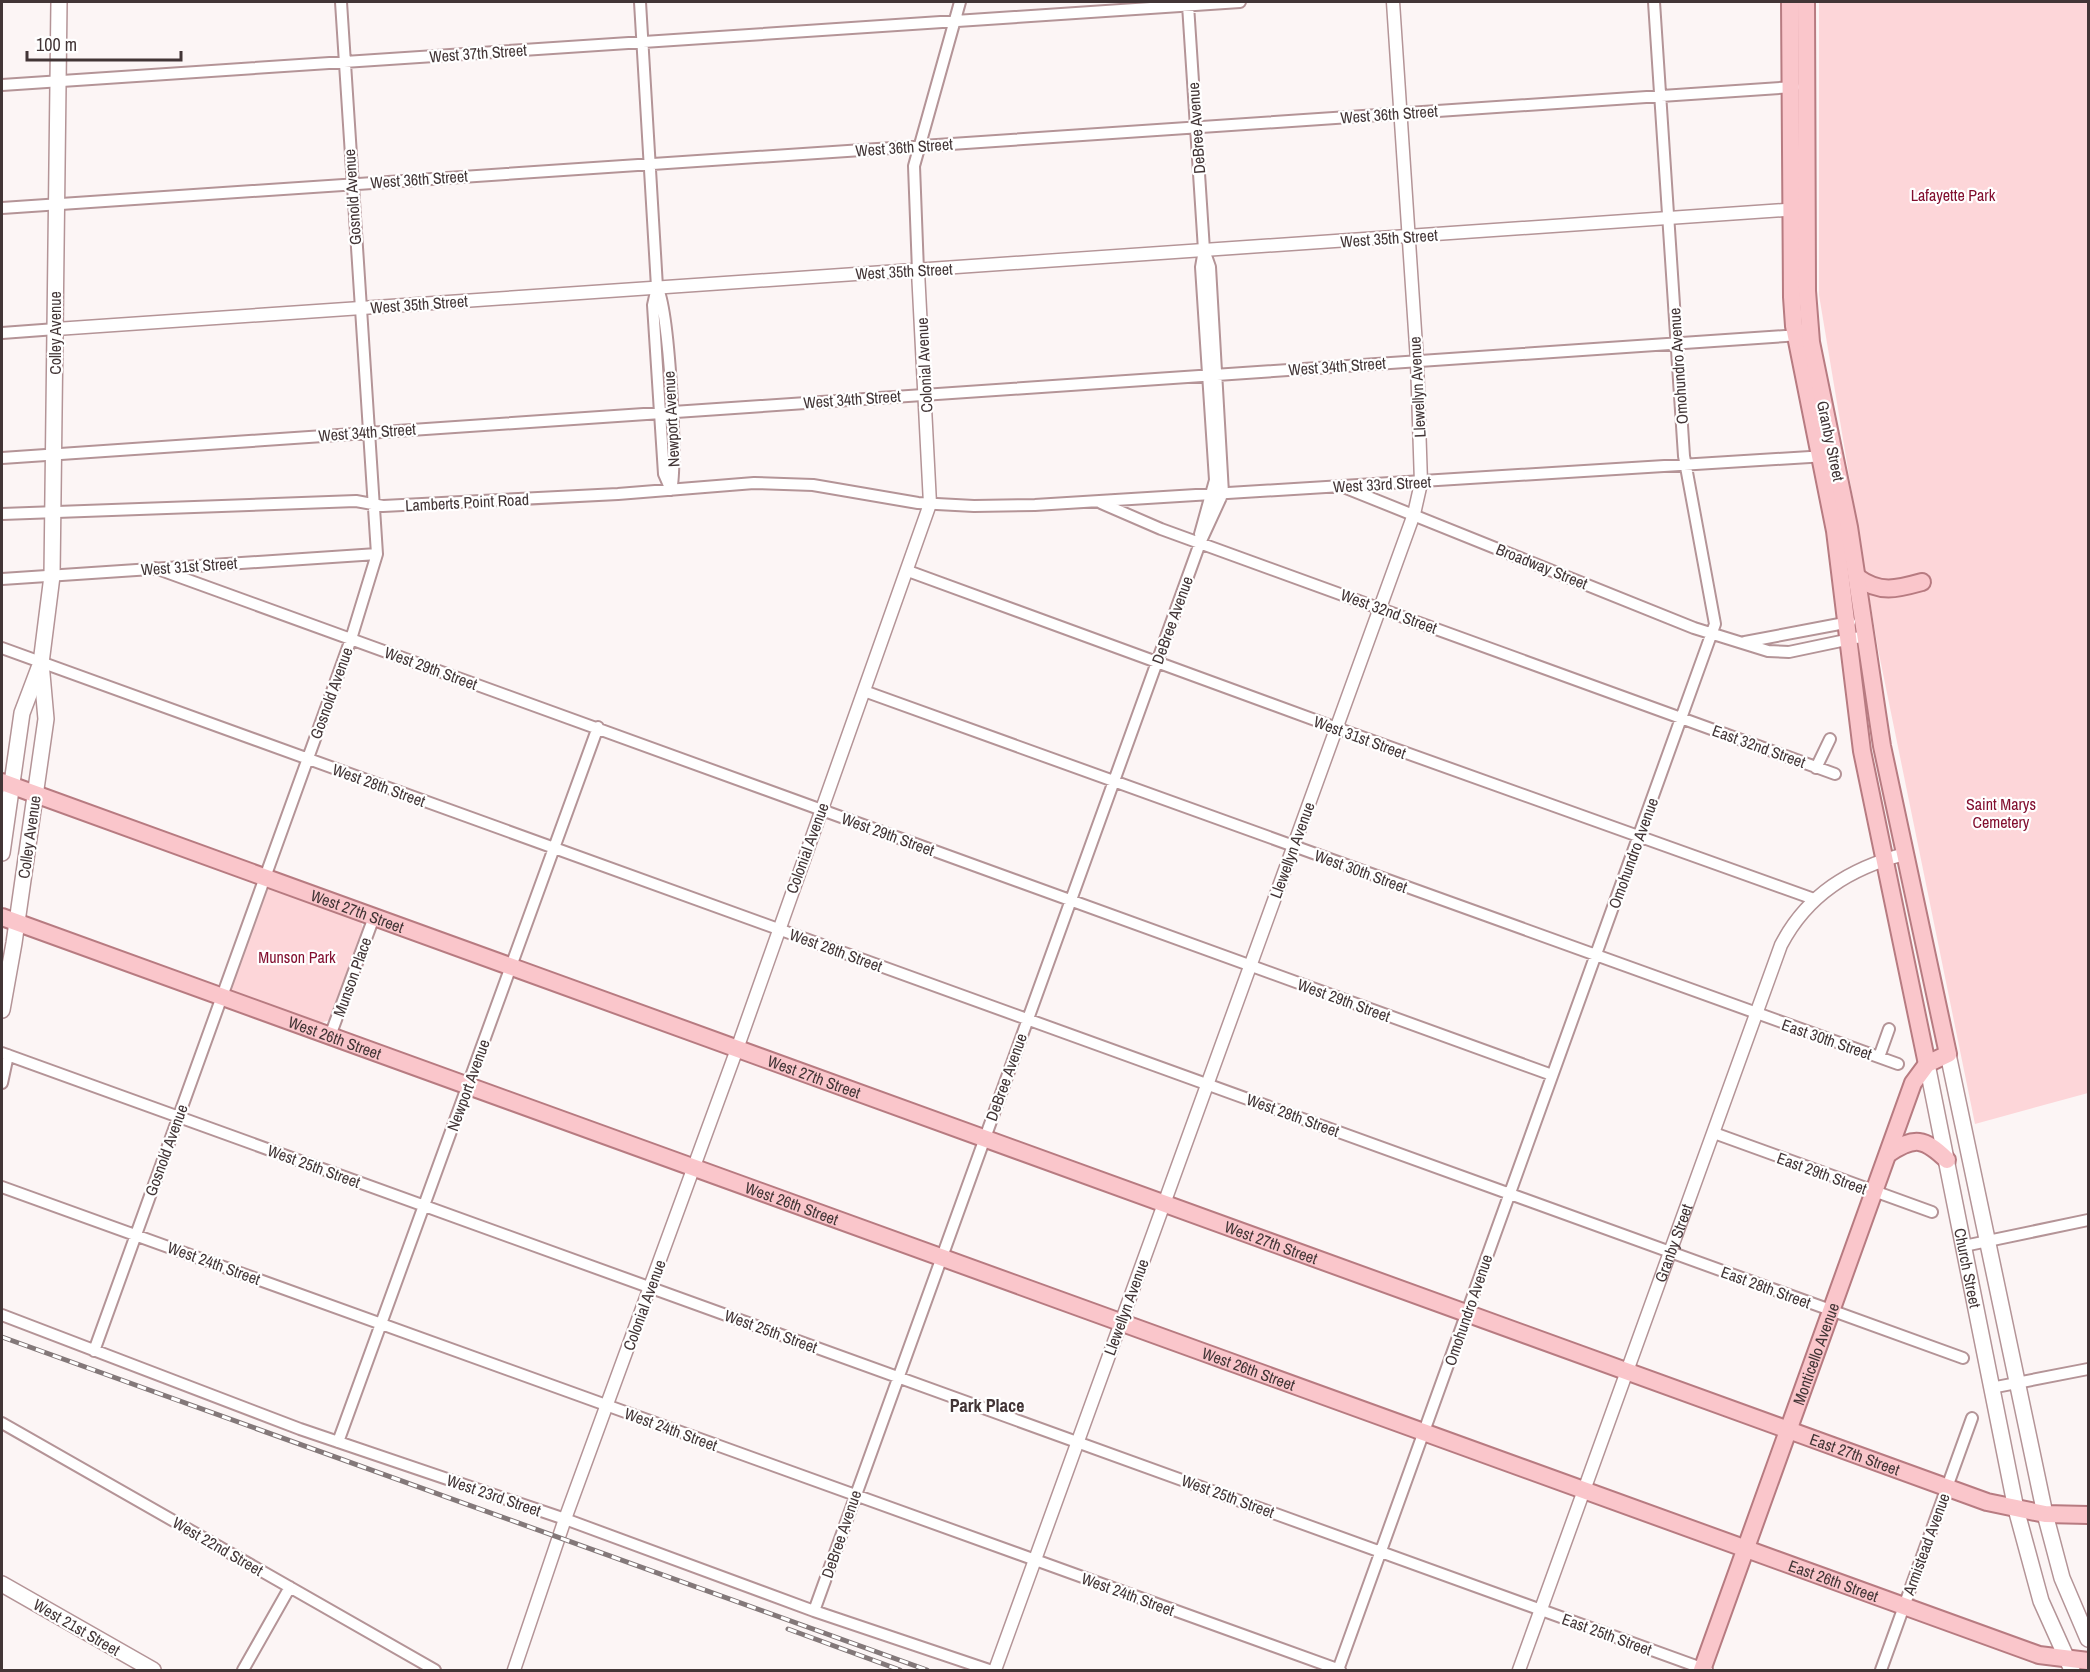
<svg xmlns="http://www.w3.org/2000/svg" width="2090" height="1672" viewBox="0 0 2090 1672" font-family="'Archivo Narrow',sans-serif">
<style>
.green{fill:#fdd6d9}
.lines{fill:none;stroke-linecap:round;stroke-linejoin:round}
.minor-casing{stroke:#b49497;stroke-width:14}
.tertiary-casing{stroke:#b49497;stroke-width:15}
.secondary-casing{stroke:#b49497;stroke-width:18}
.primary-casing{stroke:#b77b81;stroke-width:20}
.minor{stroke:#fff;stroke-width:10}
.tertiary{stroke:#fff;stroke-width:12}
.secondary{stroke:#fff;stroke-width:15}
.primary{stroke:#fac6cb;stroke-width:16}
.rail-casing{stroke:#837879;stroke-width:5}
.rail{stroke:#fff;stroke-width:3;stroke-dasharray:9;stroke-linecap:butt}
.labels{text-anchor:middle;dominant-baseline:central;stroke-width:4.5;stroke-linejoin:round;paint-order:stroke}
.street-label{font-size:16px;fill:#423536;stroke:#fff}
.park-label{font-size:16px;fill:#820f2f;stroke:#fff}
.neighbourhood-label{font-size:18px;font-weight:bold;fill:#423536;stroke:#fff}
</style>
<rect width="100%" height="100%" fill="#fcf5f5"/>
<!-- green -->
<path class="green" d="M1819 2H2088V1093L1975 1124 1878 649 1819 295Z
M270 886 361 922 363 928 330 1020 320 1023 231 992 230 986 266 887Z"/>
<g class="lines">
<!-- minor casing -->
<g class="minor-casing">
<path id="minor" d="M640 2 657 287 653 305 664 474 671 490
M1188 5 1204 250 1201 267 1215 480 1200 534
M2 85 1240 2
M2 208 1794 87
M918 271 914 166 960 2
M657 287C669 309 678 465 671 490
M2 333 56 329
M2 458 1800 335
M1346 488 1694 628 1768 651 1789 652 1865 636
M1101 503 1161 529 1835 774
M2 514 356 501 383 506 618 494 754 483 813 485 918 503 974 506 1035 505 1826 456
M155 568 1552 1075
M908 571 1345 731 1814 899
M2 579 377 554
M1745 642 1850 622
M2 648 1963 1358
M864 691 1898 1064
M1816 768 1830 739
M330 1036 374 917
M2 1053 1707 1670
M1879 1057 1889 1029
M2 1083 8 1055
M1714 1133 1932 1212
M2 1187 1340 1670
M1964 1246 2088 1220
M2 1315 300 1429 565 1519 814 1611 989 1670
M94 1351 351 639 377 554 341 2
M1991 1388 2088 1369
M2 1423 435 1670
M338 1442 598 727
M814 1611 1200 543 1223 493 1210 267 1204 250
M243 1670 290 1587
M1338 1670 1715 624 1684 456 1654 2
M1881 1670 1972 1418"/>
</g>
<!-- tertiary casing -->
<g class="tertiary-casing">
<g id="tertiary">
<path d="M56 329 1799 209"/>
<path d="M514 1670 565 1519 737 1049 930 504 918 271"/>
<path d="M995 1670 1414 514 1421 483 1417 361 1393 2"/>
<path id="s1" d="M1519 1670 1781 945C1807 895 1850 868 1905 854"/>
</g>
</g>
<!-- secondary casing -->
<g class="secondary-casing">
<g id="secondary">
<path d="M2 853 22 713 39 668"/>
<path d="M2 1010 14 943 46 719 41 663 52 576 59 2"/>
<path d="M1948 1054 2045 1514 2062 1578 2088 1639"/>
<path id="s2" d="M1927 1064 2016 1509 2041 1601 2072 1670"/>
<path d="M2 1584 153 1670"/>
</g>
</g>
<!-- primary casing -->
<g class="primary-casing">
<g id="primary">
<path d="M1790 2 1792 297 1794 326 1835 531 1862 751 1927 1064"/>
<path d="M1857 577C1880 594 1897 589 1922 582"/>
<path id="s3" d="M2 782 1987 1502 2045 1514 2088 1515"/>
<path id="s4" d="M2 917 2039 1655 2088 1661"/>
<path d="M1888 1154C1915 1136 1924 1138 1947 1160"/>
<path id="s5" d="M1702 1670 1913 1083 1927 1064 1948 1054 1882 746 1849 527 1811 342 1807 291 1806 2"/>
</g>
</g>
<!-- minor -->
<use href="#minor" class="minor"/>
<!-- tertiary -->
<use href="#tertiary" class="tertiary"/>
<!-- secondary -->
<use href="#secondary" class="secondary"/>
<!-- primary -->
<use href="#primary" class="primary"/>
<!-- rail casing -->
<g class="rail-casing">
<path id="rail" d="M2 1337 927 1670
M788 1629 900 1670"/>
</g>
<!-- rail -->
<use href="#rail" class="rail"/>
</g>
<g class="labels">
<!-- street labels -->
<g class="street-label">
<text transform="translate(478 53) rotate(-4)">West 37th Street</text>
<text transform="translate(1389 114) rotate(-4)">West 36th Street</text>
<text transform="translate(1196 128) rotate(-94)">DeBree Avenue</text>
<text transform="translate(904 147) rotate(-4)">West 36th Street</text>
<text transform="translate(419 179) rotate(-4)">West 36th Street</text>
<text transform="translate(352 197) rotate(-94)">Gosnold Avenue</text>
<text transform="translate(1389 238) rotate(-4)">West 35th Street</text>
<text transform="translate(904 271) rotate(-3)">West 35th Street</text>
<text transform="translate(419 304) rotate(-4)">West 35th Street</text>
<text transform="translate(55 333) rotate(-90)">Colley Avenue</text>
<text transform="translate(924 365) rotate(-93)">Colonial Avenue</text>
<text transform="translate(1337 366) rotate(-4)">West 34th Street</text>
<text transform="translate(1678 366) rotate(-94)">Omohundro Avenue</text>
<text transform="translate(1417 387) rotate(-93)">Llewellyn Avenue</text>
<text transform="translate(852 399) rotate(-4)">West 34th Street</text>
<text transform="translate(671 419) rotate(-93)">Newport Avenue</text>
<text transform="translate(367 432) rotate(-4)">West 34th Street</text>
<text transform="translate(1831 441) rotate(78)">Granby Street</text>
<text transform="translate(1382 484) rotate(-3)">West 33rd Street</text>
<text transform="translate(467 502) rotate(-3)">Lamberts Point Road</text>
<text transform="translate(189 566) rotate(-4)">West 31st Street</text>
<text transform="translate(1542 566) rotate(22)">Broadway Street</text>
<text transform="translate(1389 611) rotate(20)">West 32nd Street</text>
<text transform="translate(1172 620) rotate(-70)">DeBree Avenue</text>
<text transform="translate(431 668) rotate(20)">West 29th Street</text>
<text transform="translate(331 693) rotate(-70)">Gosnold Avenue</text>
<text transform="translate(1360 737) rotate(20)">West 31st Street</text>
<text transform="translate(1759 746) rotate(20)">East 32nd Street</text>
<text transform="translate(379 785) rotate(20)">West 28th Street</text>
<text transform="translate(888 834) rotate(20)">West 29th Street</text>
<text transform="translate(29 837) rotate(-82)">Colley Avenue</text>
<text transform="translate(807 848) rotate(-70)">Colonial Avenue</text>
<text transform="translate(1292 850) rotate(-70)">Llewellyn Avenue</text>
<text transform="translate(1633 853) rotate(-70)">Omohundro Avenue</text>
<text transform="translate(1361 871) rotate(20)">West 30th Street</text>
<text stroke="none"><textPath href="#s3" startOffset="378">West 27th Street</textPath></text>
<text transform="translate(836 950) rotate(20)">West 28th Street</text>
<text transform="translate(352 977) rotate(-70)">Munson Place</text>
<text transform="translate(1344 1000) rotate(20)">West 29th Street</text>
<text stroke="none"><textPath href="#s4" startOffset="354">West 26th Street</textPath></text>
<text transform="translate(1827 1039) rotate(19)">East 30th Street</text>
<text stroke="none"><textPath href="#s3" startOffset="864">West 27th Street</textPath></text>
<text transform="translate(1006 1077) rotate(-70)">DeBree Avenue</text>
<text transform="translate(468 1085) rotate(-70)">Newport Avenue</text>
<text transform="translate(1293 1115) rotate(20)">West 28th Street</text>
<text transform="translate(166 1150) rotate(-70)">Gosnold Avenue</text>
<text transform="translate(314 1166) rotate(20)">West 25th Street</text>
<text transform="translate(1822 1173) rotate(20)">East 29th Street</text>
<text stroke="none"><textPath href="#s4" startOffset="840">West 26th Street</textPath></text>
<text stroke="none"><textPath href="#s3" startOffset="1350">West 27th Street</textPath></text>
<text stroke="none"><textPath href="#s1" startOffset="454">Granby Street</textPath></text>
<text transform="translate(214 1263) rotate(20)">West 24th Street</text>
<text stroke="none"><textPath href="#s2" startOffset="208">Church Street</textPath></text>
<text transform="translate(1766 1287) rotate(20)">East 28th Street</text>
<text transform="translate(644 1305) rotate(-70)">Colonial Avenue</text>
<text transform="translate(1126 1307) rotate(-70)">Llewellyn Avenue</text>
<text transform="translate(1468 1310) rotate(-71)">Omohundro Avenue</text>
<text transform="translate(771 1331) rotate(20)">West 25th Street</text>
<text stroke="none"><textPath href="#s5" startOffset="336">Monticello Avenue</textPath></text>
<text stroke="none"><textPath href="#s4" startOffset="1326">West 26th Street</textPath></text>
<text transform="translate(671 1429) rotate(20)">West 24th Street</text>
<text stroke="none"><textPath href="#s3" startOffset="1971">East 27th Street</textPath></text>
<text transform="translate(494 1495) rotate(19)">West 23rd Street</text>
<text transform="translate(1228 1496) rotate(20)">West 25th Street</text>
<text transform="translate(841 1534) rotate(-71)">DeBree Avenue</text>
<text transform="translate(1926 1544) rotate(-70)">Armistead Avenue</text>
<text transform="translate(218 1546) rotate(30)">West 22nd Street</text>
<text stroke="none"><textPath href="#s4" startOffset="1948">East 26th Street</textPath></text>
<text transform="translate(1128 1594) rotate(20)">West 24th Street</text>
<text transform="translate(77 1627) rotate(30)">West 21st Street</text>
<text transform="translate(1607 1634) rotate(20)">East 25th Street</text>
</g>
<!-- park labels -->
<g class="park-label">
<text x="1953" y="195">Lafayette Park</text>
<text x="2001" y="804">Saint Marys<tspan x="2001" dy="18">Cemetery</tspan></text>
<text x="297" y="957">Munson Park</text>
</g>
<!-- neighbourhood labels -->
<g class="neighbourhood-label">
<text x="987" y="1405">Park Place</text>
</g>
</g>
<!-- border -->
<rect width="2090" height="1672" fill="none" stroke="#423536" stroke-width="6"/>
<!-- scale -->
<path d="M27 51v9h154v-9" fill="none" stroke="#423536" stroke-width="3"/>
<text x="36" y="51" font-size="18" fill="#423536" stroke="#ffffff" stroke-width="4.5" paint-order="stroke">100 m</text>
</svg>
